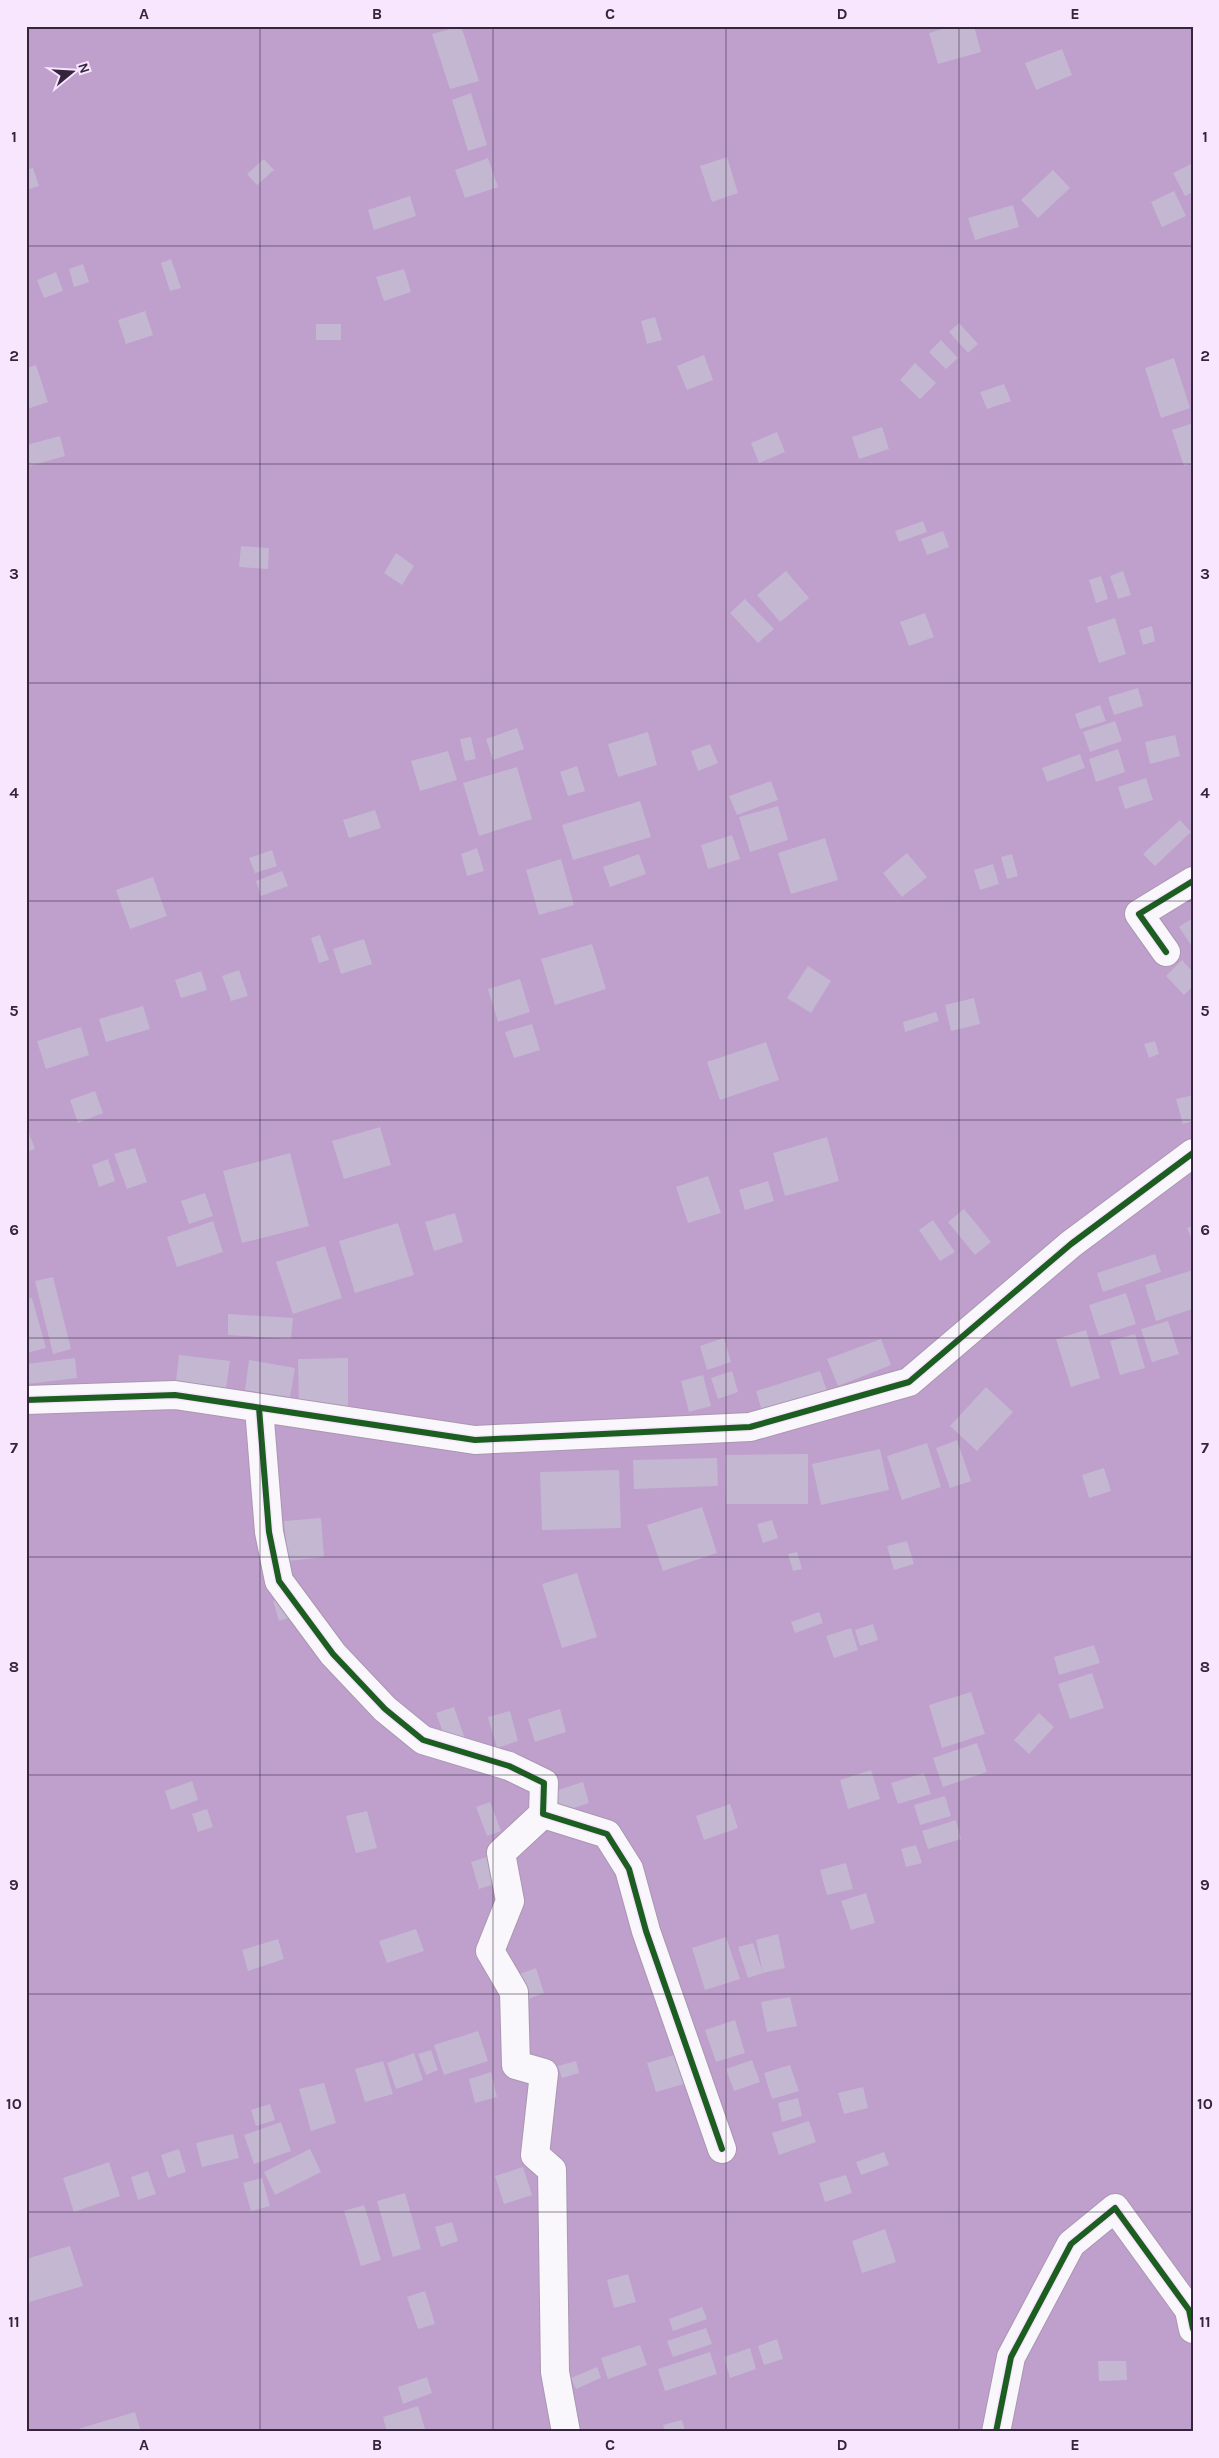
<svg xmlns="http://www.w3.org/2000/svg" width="1219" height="2458" viewBox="0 0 1219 2458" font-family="Karla,sans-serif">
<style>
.forest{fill:#bf9fcc}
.building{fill:#c4b7d2}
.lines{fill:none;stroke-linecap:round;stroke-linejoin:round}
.street-casing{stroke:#a998b0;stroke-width:30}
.street{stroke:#faf7fc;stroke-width:28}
.cycleway-casing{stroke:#f7e6fe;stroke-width:9}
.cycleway{stroke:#1b5e20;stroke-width:6}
.grid{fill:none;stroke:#35253c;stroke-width:1;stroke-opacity:0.55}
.neatline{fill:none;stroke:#35253c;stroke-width:2}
.grid-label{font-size:16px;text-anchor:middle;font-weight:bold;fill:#35253c}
</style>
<rect width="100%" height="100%" fill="#dec8e8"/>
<!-- forest -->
<path class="forest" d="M26 26H1193V2432H26Z"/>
<!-- building -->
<path class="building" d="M461 26 479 81 450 89 432 34Z
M951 26H974L981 52 938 64 929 33Z
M1062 49 1072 75 1036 90 1025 63Z
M471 93 487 145 468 151 452 100Z
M727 157 738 193 712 202 700 166Z
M488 158 498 187 465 198 455 170Z
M264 159 274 170 257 185 247 174Z
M1193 163V192L1185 196 1173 173Z
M33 168 39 186 26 190V170Z
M1053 170 1070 188 1038 218 1021 200Z
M1174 191 1186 216 1162 227 1151 202Z
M410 196 416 216 374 230 368 210Z
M1013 205 1019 227 975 240 968 218Z
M171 259 181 288 170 291 161 263Z
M83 264 89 282 74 287 69 269Z
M404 269 411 292 384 301 376 277Z
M56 272 63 291 44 298 37 280Z
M145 311 153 335 126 344 118 320Z
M655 317 662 340 647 344 641 321Z
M959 323 978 344 968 353 949 332Z
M316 324H341V340H316Z
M941 340 958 358 946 369 929 352Z
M704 355 713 380 687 390 677 366Z
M1174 358 1190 408 1161 418 1145 368Z
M915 363 936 383 920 399 900 380Z
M36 365 48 402 27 409 26 368Z
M1004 384 1011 401 987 409 980 392Z
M1193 423V463L1184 466 1172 430Z
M882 427 889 449 859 459 852 437Z
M777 432 785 452 759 463 751 443Z
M60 436 65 456 30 466 26 445Z
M923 521 927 532 899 542 895 531Z
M943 531 949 547 927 555 921 539Z
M241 546 269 548 268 569 239 567Z
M396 553 414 566 402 585 384 573Z
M786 571 809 598 780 622 757 595Z
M1123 571 1131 595 1118 599 1110 576Z
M1101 576 1108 599 1096 603 1089 580Z
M745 599 774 629 758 643 730 613Z
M925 613 934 637 909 646 900 622Z
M1115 618 1126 654 1099 663 1087 627Z
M1152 626 1155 641 1143 645 1139 630Z
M1138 688 1143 706 1114 715 1108 697Z
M1100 705 1106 721 1080 729 1075 714Z
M1115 721 1122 741 1090 752 1083 732Z
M517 728 524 749 493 760 486 739Z
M648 732 657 765 618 777 608 744Z
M1175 735 1180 756 1150 764 1145 742Z
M471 737 476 759 465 761 460 739Z
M710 744 718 763 698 771 691 751Z
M1118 749 1125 772 1096 782 1089 759Z
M448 751 457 780 420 791 411 761Z
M1080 754 1085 768 1047 782 1042 768Z
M577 766 585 791 568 796 560 772Z
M517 767 532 819 479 836 463 783Z
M1146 778 1153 800 1125 809 1118 787Z
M771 781 778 800 737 815 729 796Z
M640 801 651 837 573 860 562 825Z
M778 806 788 840 750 852 739 817Z
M375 810 381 828 349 838 343 820Z
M1180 820 1191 832 1155 866 1143 854Z
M732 835 740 859 708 869 701 845Z
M825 838 838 880 791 894 778 853Z
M477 848 484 871 467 876 461 854Z
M272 850 277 866 255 873 249 858Z
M907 853 927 877 902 897 883 873Z
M639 854 646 874 610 887 603 867Z
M1012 854 1018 876 1007 879 1001 857Z
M561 859 574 905 539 915 526 870Z
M993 864 999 884 980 890 974 870Z
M282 871 288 886 261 896 256 881Z
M153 877 167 916 130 929 116 890Z
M1193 918V948L1179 927Z
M320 935 329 960 319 963 311 938Z
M364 939 372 964 341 974 333 949Z
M592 944 606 989 555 1005 541 959Z
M1182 960 1193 972V986L1184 995 1166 976Z
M808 966 831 981 811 1013 787 998Z
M239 970 248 996 231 1001 222 976Z
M201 971 207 990 181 998 175 980Z
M520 979 530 1012 498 1022 488 989Z
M974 998 980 1024 951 1031 945 1005Z
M143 1006 150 1029 106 1042 99 1019Z
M936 1012 939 1021 905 1032 903 1022Z
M532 1024 540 1050 514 1058 505 1032Z
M81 1027 89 1055 46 1069 37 1041Z
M1155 1041 1159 1054 1149 1058 1144 1044Z
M766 1042 779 1080 720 1100 707 1062Z
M95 1091 103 1113 78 1123 70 1100Z
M1193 1095V1121L1183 1124 1176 1099Z
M26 1125 35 1149 26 1152Z
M380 1127 391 1165 344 1179 332 1141Z
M827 1137 839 1181 785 1196 773 1153Z
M135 1148 147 1182 127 1189 114 1154Z
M290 1153 309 1226 242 1243 223 1171Z
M108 1159 115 1181 99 1187 92 1165Z
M708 1176 721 1213 688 1223 676 1187Z
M768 1181 774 1201 745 1210 739 1190Z
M205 1193 213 1216 189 1224 181 1201Z
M964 1209 991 1242 975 1255 948 1222Z
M455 1213 463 1242 434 1251 425 1222Z
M933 1220 955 1252 940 1261 919 1230Z
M213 1221 223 1252 177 1267 167 1237Z
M398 1223 414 1275 355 1293 339 1241Z
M1193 1226V1242L1187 1228Z
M325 1246 342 1298 293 1314 276 1262Z
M1155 1254 1161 1272 1103 1292 1097 1273Z
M1193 1270V1309L1156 1321 1145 1285Z
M53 1277 71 1349 53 1354 35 1281Z
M1126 1293 1136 1324 1099 1336 1089 1305Z
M32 1298 46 1348 26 1353V1299Z
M228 1314 293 1318 291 1339 228 1335Z
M1168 1321 1179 1354 1152 1362 1141 1329Z
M1086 1330 1100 1378 1071 1387 1056 1339Z
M1135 1334 1145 1368 1120 1375 1110 1341Z
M724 1338 731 1362 707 1370 700 1346Z
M881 1339 891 1365 838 1386 827 1359Z
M179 1355 230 1361 226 1388 176 1381Z
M75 1358 77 1378 26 1384V1364Z
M348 1358V1407L299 1408 298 1359Z
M249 1360 295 1368 290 1397 245 1390Z
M732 1371 738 1392 718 1399 711 1378Z
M820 1371 828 1394 763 1414 756 1391Z
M703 1375 711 1406 689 1412 681 1381Z
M986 1387 1013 1412 977 1451 950 1426Z
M957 1440 971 1481 950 1488 936 1448Z
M927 1443 941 1487 902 1500 887 1456Z
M880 1449 889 1490 821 1505 812 1464Z
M808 1454V1504H726L725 1455Z
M717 1458 718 1486 634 1489 633 1460Z
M1104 1468 1111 1491 1089 1498 1082 1475Z
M619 1470 621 1528 542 1530 540 1472Z
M702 1507 717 1553 663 1571 647 1525Z
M321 1518 324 1557 288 1561 284 1521Z
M772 1520 778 1538 763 1543 757 1524Z
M907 1541 914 1564 894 1570 887 1546Z
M797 1552 802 1569 793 1571 788 1554Z
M577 1573 597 1637 562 1648 542 1584Z
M297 1593 304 1613 279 1621 273 1601Z
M819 1612 823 1623 795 1633 791 1622Z
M873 1624 878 1640 860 1646 855 1630Z
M851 1628 858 1650 834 1658 826 1636Z
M1094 1645 1100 1663 1059 1675 1054 1657Z
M1092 1673 1104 1708 1070 1719 1058 1684Z
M971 1692 985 1734 942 1748 929 1705Z
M454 1707 465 1739 448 1746 436 1713Z
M560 1709 566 1732 535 1742 528 1719Z
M510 1711 518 1741 497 1748 488 1717Z
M1039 1713 1054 1727 1029 1754 1014 1740Z
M977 1743 987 1772 943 1787 933 1758Z
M871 1770 880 1799 848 1809 840 1780Z
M924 1773 931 1794 898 1804 891 1783Z
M192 1781 198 1800 171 1810 165 1791Z
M583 1782 589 1803 558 1813 552 1792Z
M945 1796 951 1816 920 1825 914 1805Z
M490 1802 501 1831 487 1836 476 1807Z
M730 1804 738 1828 704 1840 696 1816Z
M207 1809 213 1827 198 1832 192 1814Z
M367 1811 377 1848 356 1853 346 1816Z
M956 1820 961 1839 928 1849 922 1831Z
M916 1845 922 1863 906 1867 901 1849Z
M490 1856 498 1883 479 1889 471 1862Z
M846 1863 853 1889 827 1895 820 1870Z
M866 1893 875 1923 851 1930 841 1901Z
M416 1929 424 1951 387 1963 379 1941Z
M778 1934 785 1968 763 1973 756 1940Z
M726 1937 740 1979 705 1990 692 1948Z
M278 1939 284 1959 248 1971 242 1950Z
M753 1943 763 1973 748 1978 738 1947Z
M536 1968 544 1993 528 1999 520 1974Z
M790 1997 797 2026 767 2032 761 2002Z
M735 2020 745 2053 716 2062 705 2030Z
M478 2031 488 2061 444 2075 434 2045Z
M431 2050 438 2070 426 2075 418 2054Z
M414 2053 423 2080 396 2089 387 2063Z
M678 2054 687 2083 656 2092 647 2063Z
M752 2060 760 2082 734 2091 726 2069Z
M383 2061 393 2094 365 2102 355 2069Z
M576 2061 579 2073 562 2078 558 2066Z
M790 2065 799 2091 772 2099 764 2073Z
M491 2072 497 2097 475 2103 469 2079Z
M324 2083 336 2123 311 2131 299 2089Z
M863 2087 868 2108 844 2114 838 2093Z
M798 2098 802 2116 782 2122 778 2103Z
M270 2104 275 2120 256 2126 251 2110Z
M809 2121 816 2142 779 2155 772 2133Z
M281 2122 291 2151 254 2164 244 2135Z
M233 2134 239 2158 202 2167 196 2143Z
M179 2149 186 2172 168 2178 161 2155Z
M310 2149 321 2172 275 2195 264 2172Z
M884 2152 889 2165 861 2175 856 2162Z
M109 2162 120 2196 74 2212 63 2178Z
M523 2167 532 2195 504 2204 495 2176Z
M148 2171 156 2194 138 2200 131 2177Z
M846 2175 852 2193 825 2202 819 2183Z
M262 2178 270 2206 251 2211 243 2183Z
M405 2193 421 2249 393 2257 377 2201Z
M364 2205 381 2260 361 2266 344 2211Z
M452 2222 458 2241 441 2247 435 2227Z
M885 2229 896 2262 862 2273 852 2241Z
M70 2246 83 2286 26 2303V2259Z
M628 2274 636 2302 614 2308 607 2280Z
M425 2291 435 2324 418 2329 407 2297Z
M702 2307 707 2319 673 2331 669 2319Z
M706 2328 712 2344 673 2357 667 2341Z
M777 2339 783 2359 764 2365 758 2346Z
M640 2345 647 2365 608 2379 601 2358Z
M750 2348 756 2369 730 2378 724 2357Z
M710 2352 717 2374 665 2391 658 2369Z
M1098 2361H1126L1127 2380 1099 2381Z
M597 2367 601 2378 576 2389 571 2378Z
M427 2377 432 2393 403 2404 398 2387Z
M418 2406 426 2432H387L383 2417Z
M135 2412 141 2432H71V2431Z
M682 2420 685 2432H665L663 2425Z"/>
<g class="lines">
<!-- street casing -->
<g class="street-casing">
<path id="street" d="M1166 952 1139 914 1193 881
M26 1400 175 1395 475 1440 750 1427 909 1382 1071 1244 1193 1153
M259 1408 269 1532 279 1581 333 1654 385 1709 423 1740 509 1766 544 1783 543 1814 607 1834 629 1869 646 1931 722 2149
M543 1814 501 1853 510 1901 490 1951 514 1992 516 2065 544 2073 535 2155 552 2170 555 2372 566 2432
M996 2432 1011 2357 1071 2244 1115 2208 1189 2310 1193 2329"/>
</g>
<!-- street -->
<use href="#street" class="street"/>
<!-- cycleway casing -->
<g class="cycleway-casing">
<path id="cycleway" d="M1166 952 1139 914 1193 881
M26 1400 175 1395 475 1440 750 1427 909 1382 1071 1244 1193 1153
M259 1408 269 1532 279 1581 333 1654 385 1709 423 1740 509 1766 544 1783 543 1814 607 1834 629 1869 646 1931 722 2149
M996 2432 1011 2357 1071 2244 1115 2208 1189 2310 1193 2329"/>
</g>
<!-- cycleway -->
<use href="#cycleway" class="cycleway"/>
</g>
<!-- grid -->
<path class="grid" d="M260 26V2432M493 26V2432M726 26V2432M959 26V2432M26 246H1193M26 464H1193M26 683H1193M26 901H1193M26 1120H1193M26 1338H1193M26 1557H1193M26 1775H1193M26 1994H1193M26 2212H1193"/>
<!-- border -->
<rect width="1219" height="2458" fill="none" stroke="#f7e6fe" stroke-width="55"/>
<!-- north arrow -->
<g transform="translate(72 72) rotate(72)" stroke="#f7e6fe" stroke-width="4" paint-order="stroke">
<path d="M0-4L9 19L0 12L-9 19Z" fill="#35253c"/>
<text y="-8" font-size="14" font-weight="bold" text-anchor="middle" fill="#35253c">N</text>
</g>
<rect x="28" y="28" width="1164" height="2402" class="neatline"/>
<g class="grid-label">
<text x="144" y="19">A</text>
<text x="377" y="19">B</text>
<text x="610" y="19">C</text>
<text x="842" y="19">D</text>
<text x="1075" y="19">E</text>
<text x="14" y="142">1</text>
<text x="1205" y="142">1</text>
<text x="14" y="361">2</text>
<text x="1205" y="361">2</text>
<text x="14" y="579">3</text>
<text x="1205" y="579">3</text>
<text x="14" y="798">4</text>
<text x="1205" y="798">4</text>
<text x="14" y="1016">5</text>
<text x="1205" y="1016">5</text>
<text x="14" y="1235">6</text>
<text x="1205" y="1235">6</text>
<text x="14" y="1453">7</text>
<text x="1205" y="1453">7</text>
<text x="14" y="1672">8</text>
<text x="1205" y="1672">8</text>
<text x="14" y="1890">9</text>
<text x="1205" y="1890">9</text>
<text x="14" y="2109">10</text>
<text x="1205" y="2109">10</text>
<text x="14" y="2327">11</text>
<text x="1205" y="2327">11</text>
<text x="144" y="2450">A</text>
<text x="377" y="2450">B</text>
<text x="610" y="2450">C</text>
<text x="842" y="2450">D</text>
<text x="1075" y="2450">E</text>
</g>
</svg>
